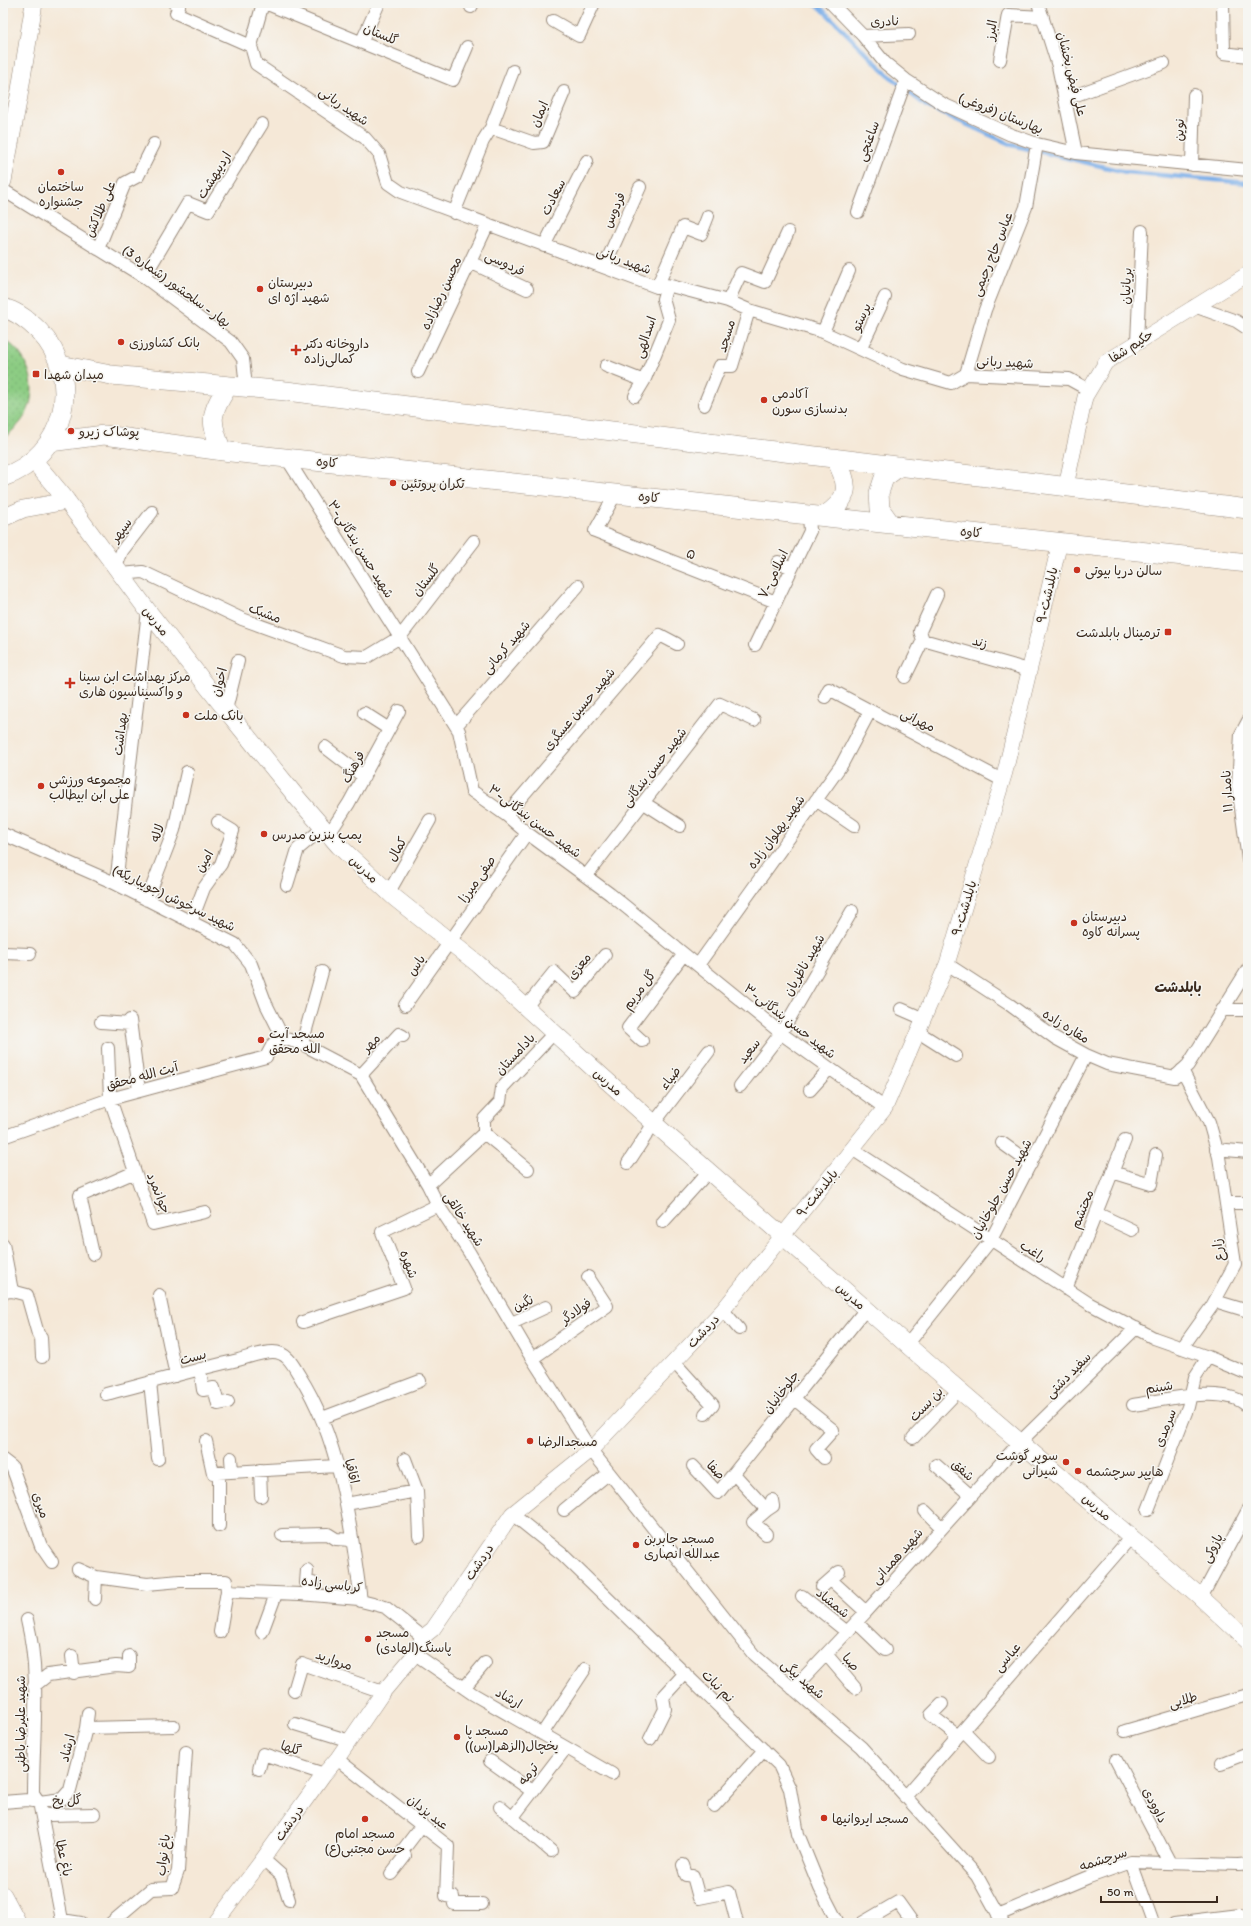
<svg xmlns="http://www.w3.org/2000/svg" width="1251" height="1926" viewBox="0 0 1251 1926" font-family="Itim,'Playpen Sans Arabic',sans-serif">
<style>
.grass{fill:url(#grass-dots);stroke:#647b50}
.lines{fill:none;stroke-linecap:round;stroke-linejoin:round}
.stream{stroke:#7cafe9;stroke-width:4.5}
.minor-casing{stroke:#98897a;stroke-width:14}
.tertiary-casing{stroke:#98897a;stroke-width:16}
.secondary-casing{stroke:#98897a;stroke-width:18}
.primary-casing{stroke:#98897a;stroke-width:20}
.minor{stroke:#fff;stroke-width:12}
.tertiary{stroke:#fff;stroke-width:15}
.secondary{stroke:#fff;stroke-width:17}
.primary{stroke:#fff;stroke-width:19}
.poi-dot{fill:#c8321e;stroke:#f6f6f2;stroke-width:1.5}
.labels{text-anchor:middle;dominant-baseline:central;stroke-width:3;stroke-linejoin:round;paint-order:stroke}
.street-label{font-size:13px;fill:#3b2a1e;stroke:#f6f6f2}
.poi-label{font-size:13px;fill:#3b2a1e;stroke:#f6f6f2;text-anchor:start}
.neighbourhood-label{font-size:14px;font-weight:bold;fill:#3b2a1e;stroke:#f6f6f2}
</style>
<defs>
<pattern id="grass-dots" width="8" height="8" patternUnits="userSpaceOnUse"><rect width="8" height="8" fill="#8ccc83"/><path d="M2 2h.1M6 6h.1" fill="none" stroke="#7aaf71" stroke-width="1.8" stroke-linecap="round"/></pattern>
</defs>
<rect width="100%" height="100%" fill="#f6f6f2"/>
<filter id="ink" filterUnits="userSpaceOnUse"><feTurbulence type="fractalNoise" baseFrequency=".025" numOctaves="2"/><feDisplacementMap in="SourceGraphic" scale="8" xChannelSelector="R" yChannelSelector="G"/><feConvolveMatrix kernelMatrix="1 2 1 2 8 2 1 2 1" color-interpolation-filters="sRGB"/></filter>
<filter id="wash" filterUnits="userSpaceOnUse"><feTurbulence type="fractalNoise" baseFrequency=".012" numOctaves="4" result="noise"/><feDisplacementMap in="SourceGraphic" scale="16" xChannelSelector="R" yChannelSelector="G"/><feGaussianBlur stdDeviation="0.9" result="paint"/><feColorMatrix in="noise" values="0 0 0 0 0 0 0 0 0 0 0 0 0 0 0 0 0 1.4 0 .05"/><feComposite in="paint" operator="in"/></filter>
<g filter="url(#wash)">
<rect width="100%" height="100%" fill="#f5e8d7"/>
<!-- grass -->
<path class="grass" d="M3 339C28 352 40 388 26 414 20 425 12 431 3 439Z"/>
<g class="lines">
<!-- stream -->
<path class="stream" d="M812 3 821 8 886 73 926 106 1012 145 1126 172 1248 183"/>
</g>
</g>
<g filter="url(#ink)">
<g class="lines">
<!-- minor casing -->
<g class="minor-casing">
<path id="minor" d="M174 3 179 6 176 13 251 46
M263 3 251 46 256 64 365 138 379 154 388 183 401 192 657 287 667 285 728 301 749 310 823 332 903 369 951 383 966 374 1069 379 1089 390
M265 3 453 80 467 47
M831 3 863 36 885 63 906 80 943 104 1009 134 1037 144 1076 153 1248 170
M1038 3 1058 66 1076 153
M1223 3 1224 53 1248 56
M471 7 473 3
M553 21 579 36 594 3
M863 36 909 34
M362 41 379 3
M1000 60 1008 15 1043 17
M1065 99 1164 63
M491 128 513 71
M1192 165 1194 95
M3 190 144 277 231 342 243 359 246 387
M858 212 906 80
M454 213 483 141 491 128 534 143 543 142 564 92
M544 246 587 161
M98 249 125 183 138 176 154 144
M470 262 527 289
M604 267 640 187
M144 277 188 203 208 211 262 124
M657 287 683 227 701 234 708 216
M728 301 741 273 765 282 788 232
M1194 306 1236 321 1248 329
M823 332 849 271
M1137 342 1142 231
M861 348 885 297
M606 366 644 381
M418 372 488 224
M966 374 985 310 1026 207 1037 144
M635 396 644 381 669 320 663 299 667 285
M704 405 720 366H732L749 310
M286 457 459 731 472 791 506 815 527 833 610 894 786 1037 885 1108
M616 493 595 531 776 602
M778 562 792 568
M116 567 122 551 152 512
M121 574 143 572 242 619 344 656 367 657 400 637 474 541
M923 640 1029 670
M755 645 810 531 809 515
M905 677 923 640 920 631 937 594
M825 697 829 689 1002 780
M226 710 238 661
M364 713 389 729
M1248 721 1241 734 1238 786 1248 860
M456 726 578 586
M325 747 364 777
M816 800 854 826
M644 803 680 826
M506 815 660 635 677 644
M3 834 108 880 235 944 251 964 266 1004 283 1038
M329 834 349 803 399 711
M586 876 720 704 754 720
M116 884 148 611
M287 885 298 849 323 828
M389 892 430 820
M147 900 174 830 187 772
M191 922 204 888 221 864 233 831 218 822
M3 953 30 954
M947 964 1010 1005 1055 1038 1086 1055 1107 1064 1175 1077 1188 1065 1248 969
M698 965 842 764 870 711
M405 1005 527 833
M526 1007 554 972 575 992 605 955
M901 1009 924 1019
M1222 1010H1248
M130 1020 139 1091
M101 1022 130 1024
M918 1032 956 1056
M283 1038 302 1044 361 1075 428 1185 438 1205 469 1252 528 1352 591 1450 754 1655 861 1747 977 1876 1003 1923
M642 1041 628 1028 684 954
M302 1044 322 972
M108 1048 110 1099 153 1224 205 1212
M361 1075 399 1034 403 1036
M740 1086 781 1033 852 911
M810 1090 829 1069
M484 1133 528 1169
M3 1137 110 1099 266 1057 273 1044 283 1038
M1002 1143 1031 1164
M852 1149 1090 1304 1154 1338 1208 1357 1248 1374
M1216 1149 1248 1152
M628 1163 654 1123 709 1051
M1112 1172 1151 1184 1156 1155
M428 1185 484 1133V1119L500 1102 502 1088 554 1033
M1226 1203H1248
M1096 1213 1132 1230
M663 1222 709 1171
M3 1244 12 1291
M93 1254 80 1196 135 1172
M1066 1289 1125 1140
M3 1292 12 1291 27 1295 38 1334 41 1337 42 1357
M159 1295 176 1376
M1215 1301 1248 1311
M723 1310 739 1329
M303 1322 404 1288 382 1232 438 1205
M512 1323 546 1307
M907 1345 991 1240 1086 1055
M1182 1348 1212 1306 1235 1264 1219 1157 1209 1122 1182 1070
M533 1358 607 1306 588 1277
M674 1362 713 1405 705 1414
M200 1369 203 1390 214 1388 218 1404 228 1402
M150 1382 158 1459
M106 1394C150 1383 193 1370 238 1360 249 1357 262 1352 273 1352 287 1352 293 1365 299 1375 341 1440 351 1526 361 1601
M793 1398 833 1430 816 1449 824 1458
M1133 1405C1161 1401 1227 1383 1248 1407
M322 1418 420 1381
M913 1438 959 1390
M206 1441 213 1473 337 1466
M231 1458 232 1472
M405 1459 417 1491 419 1536
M3 1460 12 1467 41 1546 52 1562
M936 1465 971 1496
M693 1466 718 1493 866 1309
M260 1470 261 1496
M219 1473V1526
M734 1474 767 1510 773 1506 772 1500
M346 1504 417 1491
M564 1510 609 1473
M1148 1510 1188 1407 1195 1377 1208 1357
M925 1511 942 1528
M512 1514 562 1554 779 1765 790 1789 798 1834 820 1888 838 1923
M766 1534 753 1522 767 1510
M282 1535 328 1534 336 1539 352 1540
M78 1569 96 1577 147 1584 180 1581H226L227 1591 220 1632
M307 1570 306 1583H313V1595
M831 1580 866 1612
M822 1587 839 1572
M227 1591 300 1594 359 1599 361 1601 385 1607 423 1637
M802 1596 847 1632
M1201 1598 1248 1510
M95 1599 96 1577
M27 1620C41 1676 33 1736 33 1793L39 1802 62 1920 81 1923
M856 1622 885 1650
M262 1632 276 1594
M415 1654 473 1694 612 1774
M826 1654 855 1688
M72 1656 74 1673
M34 1686 48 1675 116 1666 129 1667V1656
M464 1688 485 1663
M793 1689 866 1612 1021 1441 1136 1328
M294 1691 302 1664 383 1692
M942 1704 931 1715 958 1736
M295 1724 350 1741
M86 1728 88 1713
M963 1730 989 1757
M1125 1731 1248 1695
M542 1734 585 1669
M650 1739 665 1709 663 1697 685 1673
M337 1759 448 1846 446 1896 453 1897 454 1904H482
M1116 1760 1170 1863
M490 1761 532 1791
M1222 1763 1248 1753
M259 1769 263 1754 324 1774
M905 1797 1131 1537
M3 1802 28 1800 39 1802 62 1799 70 1790 86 1728 174 1726
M714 1806 764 1750
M500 1807 551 1851
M41 1813 49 1815 94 1814
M513 1817 566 1748
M263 1859 281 1875 289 1900
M1131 1862 1153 1923
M683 1865 686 1875 693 1876 699 1898 729 1892 737 1923
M391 1874 405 1856 403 1850 422 1825
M998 1915 1089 1877 1131 1862 1237 1865 1248 1864
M111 1923 151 1889 172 1888 178 1871 186 1752
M862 1923 898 1902 913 1923
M1174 1923 1240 1915 1241 1923"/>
</g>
<!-- tertiary casing -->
<g class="tertiary-casing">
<path id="tertiary" d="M1066 486 1085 397 1106 362 1248 274
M215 1923 263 1859 324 1774 337 1759 383 1692 415 1654 423 1637 433 1629 512 1514 591 1450 723 1310 885 1108 947 964 1005 772 1060 542"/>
</g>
<!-- secondary casing -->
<g class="secondary-casing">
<path id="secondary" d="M3 181 19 96 34 3
M34 461 64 497 148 611 218 700 299 800 339 846 395 898 478 964 657 1126 937 1371 1196 1593 1248 1641
M3 518 23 509 67 501
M3 1895 18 1923"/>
</g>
<!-- primary casing -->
<g class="primary-casing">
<path id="primary" d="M3 308C16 311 29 321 39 331 84 378 66 456 3 477
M60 365 111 375 286 391 1248 509
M50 442 104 435 231 452 1248 563
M222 451C209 420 210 414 228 386
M824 516C852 498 849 484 835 458
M890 523 880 509 879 493 884 478 900 466"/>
</g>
<!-- minor -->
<use href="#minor" class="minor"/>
<!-- tertiary -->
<use href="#tertiary" class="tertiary"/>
<!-- secondary -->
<use href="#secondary" class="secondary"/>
<!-- primary -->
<use href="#primary" class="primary"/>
</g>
</g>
<!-- markers -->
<g class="poi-dot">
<circle cx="61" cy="172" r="4"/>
<circle cx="260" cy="289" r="4"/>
<circle cx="121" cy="342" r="4"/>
<path d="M294 344h4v4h4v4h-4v4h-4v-4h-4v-4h4z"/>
<rect x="32" y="370" width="8" height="8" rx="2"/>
<circle cx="764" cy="400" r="4"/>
<circle cx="71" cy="431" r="4"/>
<circle cx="393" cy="483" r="4"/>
<circle cx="1077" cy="570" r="4"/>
<rect x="1164" y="628" width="8" height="8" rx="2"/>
<path d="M68 677h4v4h4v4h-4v4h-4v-4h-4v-4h4z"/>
<circle cx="186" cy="715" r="4"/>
<circle cx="41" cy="786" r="4"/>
<circle cx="264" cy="834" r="4"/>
<circle cx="1074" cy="923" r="4"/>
<circle cx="261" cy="1040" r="4"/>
<circle cx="530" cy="1441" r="4"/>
<circle cx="1066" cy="1462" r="4"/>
<circle cx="1078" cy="1471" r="4"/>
<circle cx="636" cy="1545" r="4"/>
<circle cx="368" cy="1639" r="4"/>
<circle cx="457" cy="1737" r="4"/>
<circle cx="824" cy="1818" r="4"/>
<circle cx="365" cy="1819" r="4"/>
</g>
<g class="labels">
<!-- street labels -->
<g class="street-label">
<text transform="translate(885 21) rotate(-2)">نادری</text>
<text transform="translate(991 30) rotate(-80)">البرز</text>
<text transform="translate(381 34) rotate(23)">گلستان</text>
<text transform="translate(1072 74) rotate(76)">علی فیض بخشان</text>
<text transform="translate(344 106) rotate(35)">شهید ربانی</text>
<text transform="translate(1001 113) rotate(22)">بهارستان (فروغی)</text>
<text transform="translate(539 114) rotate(-67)">ایمان</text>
<text transform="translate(1179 130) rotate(-88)">نوین</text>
<text transform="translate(868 141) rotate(-70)">ساعتچی</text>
<text transform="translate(214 175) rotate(-58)">اردیبهشت</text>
<text transform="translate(553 197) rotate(-63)">سعادت</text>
<text transform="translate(100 209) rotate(-67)">علی طلاکش</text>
<text transform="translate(614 210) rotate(-66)">فردوس</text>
<text transform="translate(992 254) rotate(-68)">عباس حاج رحیمی</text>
<text transform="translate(624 260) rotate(21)">شهید ربانی</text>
<text transform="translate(505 263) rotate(25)">فردوسی</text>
<text transform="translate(177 286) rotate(36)">بهار - سلحشور (شماره 3)</text>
<text transform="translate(1126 286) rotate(-87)">بریانیان</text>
<text transform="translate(441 293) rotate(-65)">محسن رضازاده</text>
<text transform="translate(861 317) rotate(-65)">پرستو</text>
<text transform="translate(726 336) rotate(-73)">مسجد</text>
<text transform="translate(645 337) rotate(-71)">اسدالهی</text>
<text transform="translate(1131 346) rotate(-33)">حکیم شفا</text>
<text transform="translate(1005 362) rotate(3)">شهید ربانی</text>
<text transform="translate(327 462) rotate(6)">کاوه</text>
<text transform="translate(649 497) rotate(6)">کاوه</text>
<text transform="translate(121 530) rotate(-54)">سپهر</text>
<text transform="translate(971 532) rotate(6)">کاوه</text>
<text transform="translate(361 549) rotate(58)">۳-شهید حسن بندگانی</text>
<text transform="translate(691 554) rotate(21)">۵</text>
<text transform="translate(773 574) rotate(-64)">۷-اسلامی</text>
<text transform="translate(426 580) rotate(-52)">گلستان</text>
<text transform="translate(1047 595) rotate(-77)">۹-بابلدشت</text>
<text transform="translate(265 613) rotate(21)">مشبک</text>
<text transform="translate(156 621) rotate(52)">مدرس</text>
<text transform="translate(980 642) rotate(16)">زند</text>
<text transform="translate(506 647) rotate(-49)">شهید کرمانی</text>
<text transform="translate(219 682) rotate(-75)">اخوان</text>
<text transform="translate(579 709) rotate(-50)">شهید حسین عسگری</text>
<text transform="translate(918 720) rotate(27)">مهرانی</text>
<text transform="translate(120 734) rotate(-83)">بهداشت</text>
<text transform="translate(353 767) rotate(-62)">فرهنگ</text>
<text transform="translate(654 767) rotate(-52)">شهید حسن بندگانی</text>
<text transform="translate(1227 791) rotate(-93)">۱۱ نامدار</text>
<text transform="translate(535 821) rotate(37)">۳-شهید حسن بندگانی</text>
<text transform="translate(776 832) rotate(-54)">شهید پهلوان زاده</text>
<text transform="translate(157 833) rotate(-71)">لاله</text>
<text transform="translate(397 849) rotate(-60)">کمال</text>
<text transform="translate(204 861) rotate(-60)">امین</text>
<text transform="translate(364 869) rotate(43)">مدرس</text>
<text transform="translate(477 879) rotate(-55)">صفی میرزا</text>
<text transform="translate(174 898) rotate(26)">شهید سرخوش (جویباریکه)</text>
<text transform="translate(964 908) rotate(-73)">۹-بابلدشت</text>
<text transform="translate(416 965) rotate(-55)">یاس</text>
<text transform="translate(804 965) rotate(-60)">شهید ناظریان</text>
<text transform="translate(579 966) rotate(-51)">معزی</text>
<text transform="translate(639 990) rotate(-53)">گل مریم</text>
<text transform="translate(790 1021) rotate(38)">۳-شهید حسن بندگانی</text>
<text transform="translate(1066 1026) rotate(32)">مقاره زاده</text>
<text transform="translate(371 1043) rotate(-47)">مهر</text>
<text transform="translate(749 1051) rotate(-52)">سعید</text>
<text transform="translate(515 1054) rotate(-47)">بادامستان</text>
<text transform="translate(142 1076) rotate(-15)">آیت الله محقق</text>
<text transform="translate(670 1078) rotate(-52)">ضیاء</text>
<text transform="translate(608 1082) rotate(42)">مدرس</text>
<text transform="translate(1001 1189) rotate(-61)">شهید حسن جلوخانیان</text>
<text transform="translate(159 1193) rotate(68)">جوانمرد</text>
<text transform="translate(817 1193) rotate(-51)">۹-بابلدشت</text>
<text transform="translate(1082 1209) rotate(-68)">محتشم</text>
<text transform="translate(464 1219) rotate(57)">شهید خالقی</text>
<text transform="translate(1218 1250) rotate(-97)">زارع</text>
<text transform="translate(1033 1251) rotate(33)">راغب</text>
<text transform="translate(409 1264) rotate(70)">شهره</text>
<text transform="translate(851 1296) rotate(41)">مدرس</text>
<text transform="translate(523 1303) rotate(-25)">نگین</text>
<text transform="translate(576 1311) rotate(-35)">فولادگر</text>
<text transform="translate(703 1331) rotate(-47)">دردشت</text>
<text transform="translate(193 1357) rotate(-15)">بست</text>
<text transform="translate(1068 1375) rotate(-45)">سفید دشتی</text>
<text transform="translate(1159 1387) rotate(-9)">شبنم</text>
<text transform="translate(781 1392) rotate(-52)">جلوخانیان</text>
<text transform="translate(926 1404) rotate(-46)">بن بست</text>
<text transform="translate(1165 1428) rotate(-69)">سرمدی</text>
<text transform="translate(716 1470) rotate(47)">صفا</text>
<text transform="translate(963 1470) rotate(42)">شفق</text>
<text transform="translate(352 1471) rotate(76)">اقاقیا</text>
<text transform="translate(41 1505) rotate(70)">میری</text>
<text transform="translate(1097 1507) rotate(41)">مدرس</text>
<text transform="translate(1212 1548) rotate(-62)">پازوکی</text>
<text transform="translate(897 1556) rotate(-48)">شهید همدانی</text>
<text transform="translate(479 1562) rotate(-56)">دردشت</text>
<text transform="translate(332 1584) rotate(7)">کرباسی زاده</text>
<text transform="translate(833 1603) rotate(39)">شمشاد</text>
<text transform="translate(1007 1657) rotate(-49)">عباسی</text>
<text transform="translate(334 1660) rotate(19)">مروارید</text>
<text transform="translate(851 1662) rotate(50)">صبا</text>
<text transform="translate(803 1679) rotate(41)">شهید بیگی</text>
<text transform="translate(718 1686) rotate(45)">نم نبات</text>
<text transform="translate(509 1698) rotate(30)">ارشاد</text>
<text transform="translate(1183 1700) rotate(-16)">طلایی</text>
<text transform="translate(20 1724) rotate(-90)">شهید علیرضا باطنی</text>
<text transform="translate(67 1748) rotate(-76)">ارشاد</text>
<text transform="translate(291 1748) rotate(18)">گلها</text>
<text transform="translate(528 1774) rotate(-52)">ترمه</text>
<text transform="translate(67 1800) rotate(-1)">گل یخ</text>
<text transform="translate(1155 1805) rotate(62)">داوودی</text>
<text transform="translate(428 1812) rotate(38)">عبد یزدان</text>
<text transform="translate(289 1823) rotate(-55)">دردشت</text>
<text transform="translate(163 1855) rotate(-83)">باغ نواب</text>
<text transform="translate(64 1858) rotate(78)">باغ عطا</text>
<text transform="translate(1103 1859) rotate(-18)">سرچشمه</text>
</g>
<!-- poi labels -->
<g class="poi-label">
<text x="61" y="186" text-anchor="middle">ساختمان<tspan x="61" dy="15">جشنواره</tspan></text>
<text x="268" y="282">دبیرستان<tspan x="268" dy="15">شهید اژه ای</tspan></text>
<text x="129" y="342">بانک کشاورزی</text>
<text x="304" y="343">داروخانه دکتر<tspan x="304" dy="15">کمالی‌زاده</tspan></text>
<text x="44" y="374">میدان شهدا</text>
<text x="772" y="393">آکادمی<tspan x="772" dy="15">بدنسازی سورن</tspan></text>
<text x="79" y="431">پوشاک زیرو</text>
<text x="401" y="483">تکران پروتئین</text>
<text x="1085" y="570">سالن دریا بیوتی</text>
<text x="1160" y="632" text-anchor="end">ترمینال بابلدشت</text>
<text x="79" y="676">مرکز بهداشت ابن سینا<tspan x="79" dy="15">و واکسیناسیون هاری</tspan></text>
<text x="194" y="715">بانک ملت</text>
<text x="49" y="779">مجموعه ورزشی<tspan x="49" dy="15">علی ابن ابیطالب</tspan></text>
<text x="272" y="834">پمپ بنزین مدرس</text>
<text x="1082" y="916">دبیرستان<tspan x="1082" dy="15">پسرانه کاوه</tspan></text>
<text x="269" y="1033">مسجد آیت<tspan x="269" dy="15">الله محقق</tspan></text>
<text x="538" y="1441">مسجدالرضا</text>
<text x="1058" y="1455" text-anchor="end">سوپر گوشت<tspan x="1058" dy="15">شیرانی</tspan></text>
<text x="1086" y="1471">هایپر سرچشمه</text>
<text x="644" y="1538">مسجد جابربن<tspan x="644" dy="15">عبدالله انصاری</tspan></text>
<text x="376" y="1632">مسجد<tspan x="376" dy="15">پاسنگ(الهادی)</tspan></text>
<text x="465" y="1730">مسجد پا<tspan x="465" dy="15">یخچال(الزهرا(س))</tspan></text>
<text x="832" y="1818">مسجد ایروانیها</text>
<text x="365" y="1833" text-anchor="middle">مسجد امام<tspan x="365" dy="15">حسن مجتبی(ع)</tspan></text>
</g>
<!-- neighbourhood labels -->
<g class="neighbourhood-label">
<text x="1178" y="987">بابلدشت</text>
</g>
</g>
<!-- margin -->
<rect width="1251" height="1926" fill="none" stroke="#f6f6f2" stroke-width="16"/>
<!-- scale -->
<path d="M1101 1896v6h116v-6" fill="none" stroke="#3b2a1e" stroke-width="2"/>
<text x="1107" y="1896" font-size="12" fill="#3b2a1e" stroke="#f6f6f2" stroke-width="3" paint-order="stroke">50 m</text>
</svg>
